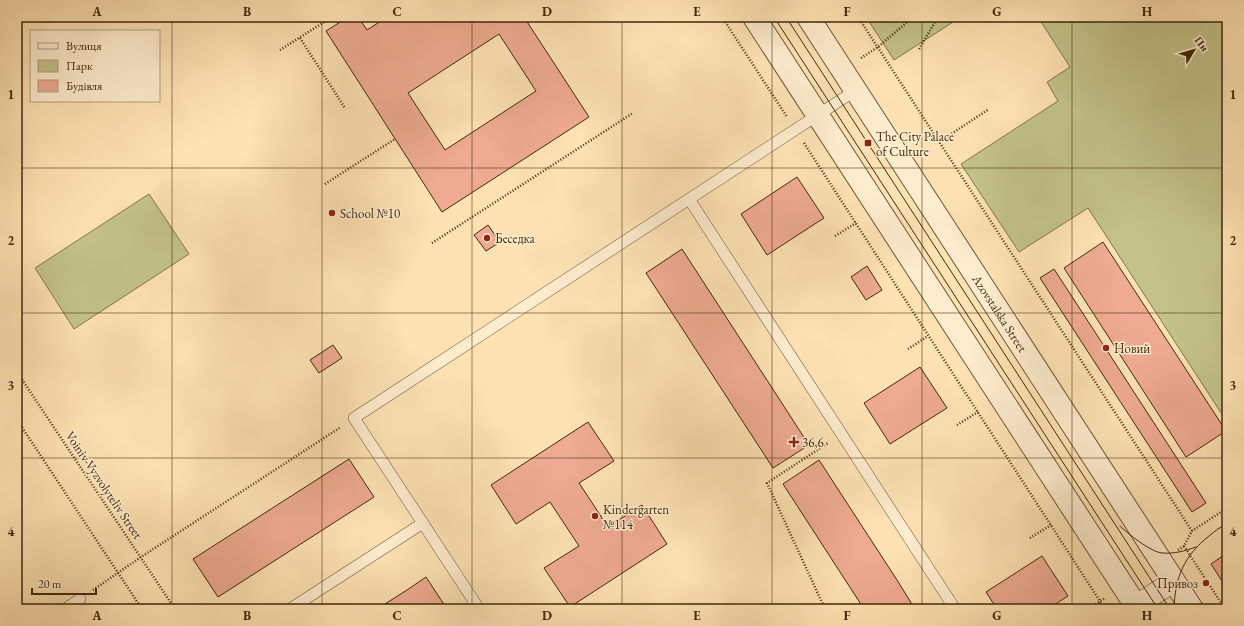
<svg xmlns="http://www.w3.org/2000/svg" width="1244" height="626" viewBox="0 0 1244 626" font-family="'EB Garamond',serif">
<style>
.green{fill:#c3c28a;stroke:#827549}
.building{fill:#eeaa92;stroke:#412808;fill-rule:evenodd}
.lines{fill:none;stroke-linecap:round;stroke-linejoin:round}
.service-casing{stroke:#705633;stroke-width:12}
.minor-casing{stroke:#705633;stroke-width:22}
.tertiary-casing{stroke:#705633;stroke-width:24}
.path{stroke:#412808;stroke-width:2.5;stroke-dasharray:1 2;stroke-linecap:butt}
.service{stroke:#feecce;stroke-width:11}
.minor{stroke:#feecce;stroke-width:21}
.tertiary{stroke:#feecce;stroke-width:22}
.tram{stroke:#412808;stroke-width:1}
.grid{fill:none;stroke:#412808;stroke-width:1;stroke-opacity:0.55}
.poi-dot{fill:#8f2418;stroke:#feecce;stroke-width:1.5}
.labels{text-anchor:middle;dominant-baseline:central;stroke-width:3;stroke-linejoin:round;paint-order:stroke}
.poi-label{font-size:13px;fill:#412808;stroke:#feecce;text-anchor:start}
.street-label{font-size:13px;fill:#412808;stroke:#feecce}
.neatline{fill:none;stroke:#412808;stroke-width:1.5}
.grid-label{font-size:13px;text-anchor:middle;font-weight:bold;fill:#412808}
</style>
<rect width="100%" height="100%" fill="#fee2b3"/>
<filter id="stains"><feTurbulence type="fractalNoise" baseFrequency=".005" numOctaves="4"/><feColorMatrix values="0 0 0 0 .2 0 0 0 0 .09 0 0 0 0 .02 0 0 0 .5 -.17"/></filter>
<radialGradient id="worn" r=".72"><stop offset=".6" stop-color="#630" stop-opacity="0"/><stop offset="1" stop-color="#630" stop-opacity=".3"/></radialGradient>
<!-- green -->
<path class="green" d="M866 17H961L894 60Z
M1038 17H1227V422L1088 208 1019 252 961 164 1058 101 1047 82 1070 67Z
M149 194 189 254 74 329 35 268Z"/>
<!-- building -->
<path class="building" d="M348 17H358L367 30 387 17H524L589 117 442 212 326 31ZM499 34 536 91 445 150 408 93Z
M797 177 824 218 767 255 741 214Z
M488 225 500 242 486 251 474 235Z
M1103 242 1226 431 1186 457 1064 268Z
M682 249 809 445 773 468 646 273Z
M867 266 882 290 866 300 851 277Z
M1054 269 1206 503 1192 512 1040 278Z
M333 345 342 358 319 373 310 360Z
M920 367 947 408 890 444 864 403Z
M588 422 614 461 579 483 608 527 642 505 667 544 570 607 544 568 579 546 550 502 516 524 491 485Z
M349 459 374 497 218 597 193 559Z
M819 460 897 580 915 609H864L783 484Z
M1227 553V589L1211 564Z
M1042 556 1068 596 1048 609H997L986 592Z
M426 577 447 609H377L407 590Z"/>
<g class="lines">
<!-- service casing -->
<g class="service-casing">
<path id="service" d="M689 199 955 609
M65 609 80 599
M290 609 423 523
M479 609 354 418 856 90"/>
</g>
<!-- minor casing -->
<g class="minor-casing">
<path id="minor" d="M1131 609 1174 581"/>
</g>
<!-- tertiary casing -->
<g class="tertiary-casing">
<g id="tertiary">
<path d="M754 17 1138 609"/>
<path id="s1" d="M808 17 1192 609"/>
</g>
</g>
<!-- path -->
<path class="path" d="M722 17 787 117
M858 17 1192 531
M300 38 345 108
M919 49 938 17
M280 50 332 17
M861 58 878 47 913 17
M939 142 989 109
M804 143 1105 609
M325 184 395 139
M835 236 856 223
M432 243 633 113
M908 349 928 336
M17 372 175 609
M17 384 23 380
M17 420 142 609
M957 425 978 412
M1030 538 1051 525
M1184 546 1225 609
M1178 550 1184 546 1192 531 1227 508
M93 590 141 557 341 427
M825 609 767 483 828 443
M1088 609 1105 598"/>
<!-- service -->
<use href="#service" class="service"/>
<!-- minor -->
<use href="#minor" class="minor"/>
<!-- tertiary -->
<use href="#tertiary" class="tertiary"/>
<!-- tram -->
<path class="tram" d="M774 17 1158 609
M786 17 1170 609
M1120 526C1128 534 1151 552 1162 553 1174 554 1185 551 1196 547
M1174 609C1175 577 1184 556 1209 536 1215 531 1220 527 1227 524"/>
</g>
<!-- grid -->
<path class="grid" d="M172 17V609M322 17V609M472 17V609M622 17V609M772 17V609M922 17V609M1072 17V609M17 168H1227M17 313H1227M17 458H1227"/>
<!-- markers -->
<g class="poi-dot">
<rect x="864" y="139" width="8" height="8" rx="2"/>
<circle cx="332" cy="213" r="4"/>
<circle cx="487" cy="238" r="4"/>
<circle cx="1106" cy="348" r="4"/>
<path d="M792 436h4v4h4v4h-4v4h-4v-4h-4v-4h4z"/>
<circle cx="595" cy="516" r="4"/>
<circle cx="1206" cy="583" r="4"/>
</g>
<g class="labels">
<!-- poi labels -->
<g class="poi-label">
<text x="876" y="136">The City Palace<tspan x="876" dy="15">of Culture</tspan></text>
<text x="340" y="213">School №10</text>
<text x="495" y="238">Беседка</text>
<text x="1114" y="348">Новий</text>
<text x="802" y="442">36,6</text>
<text x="603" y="509">Kindergarten<tspan x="603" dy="15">№114</tspan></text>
<text x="1198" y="583" text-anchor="end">Привоз</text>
</g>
<!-- street labels -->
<g class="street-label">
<text stroke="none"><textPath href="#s1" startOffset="353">Azovstalska Street</textPath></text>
<text transform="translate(104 485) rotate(56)">Voiniv-Vyzvolyteliv Street</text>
</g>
</g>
<!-- margin -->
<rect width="1244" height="626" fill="none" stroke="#fee2b3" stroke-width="44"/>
<!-- legend -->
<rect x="30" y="30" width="130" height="72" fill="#feecce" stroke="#b29e7f"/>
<rect x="38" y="43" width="20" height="6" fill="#feecce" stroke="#b29e7f"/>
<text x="66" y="50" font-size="12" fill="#412808">Вулиця</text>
<rect x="38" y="60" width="20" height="12" fill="#c3c28a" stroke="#b29e7f"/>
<text x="66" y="70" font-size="12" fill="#412808">Парк</text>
<rect x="38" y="80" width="20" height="12" fill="#eeaa92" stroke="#b29e7f"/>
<text x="66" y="90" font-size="12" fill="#412808">Будівля</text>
<!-- north arrow -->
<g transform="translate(1194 50) rotate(52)" stroke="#feecce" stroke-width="3" paint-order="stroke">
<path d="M0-3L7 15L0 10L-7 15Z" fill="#412808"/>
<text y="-6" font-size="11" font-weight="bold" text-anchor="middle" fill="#412808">Пн</text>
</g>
<!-- scale -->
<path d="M32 588v6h64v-6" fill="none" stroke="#412808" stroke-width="2"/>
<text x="38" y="588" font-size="12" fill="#412808" stroke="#feecce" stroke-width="3" paint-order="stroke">20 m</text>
<rect x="22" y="22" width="1200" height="582" class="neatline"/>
<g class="grid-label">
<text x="97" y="16">A</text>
<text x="247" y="16">B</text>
<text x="397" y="16">C</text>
<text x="547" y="16">D</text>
<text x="697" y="16">E</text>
<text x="847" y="16">F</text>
<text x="997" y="16">G</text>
<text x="1147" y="16">H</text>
<text x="11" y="99">1</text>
<text x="1233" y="99">1</text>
<text x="11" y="245">2</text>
<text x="1233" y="245">2</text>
<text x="11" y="390">3</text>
<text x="1233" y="390">3</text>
<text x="11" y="536">4</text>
<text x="1233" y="536">4</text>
<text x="97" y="620">A</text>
<text x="247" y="620">B</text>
<text x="397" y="620">C</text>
<text x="547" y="620">D</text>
<text x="697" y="620">E</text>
<text x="847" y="620">F</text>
<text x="997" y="620">G</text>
<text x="1147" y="620">H</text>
</g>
<rect width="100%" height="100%" filter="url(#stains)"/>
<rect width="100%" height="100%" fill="url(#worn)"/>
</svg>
